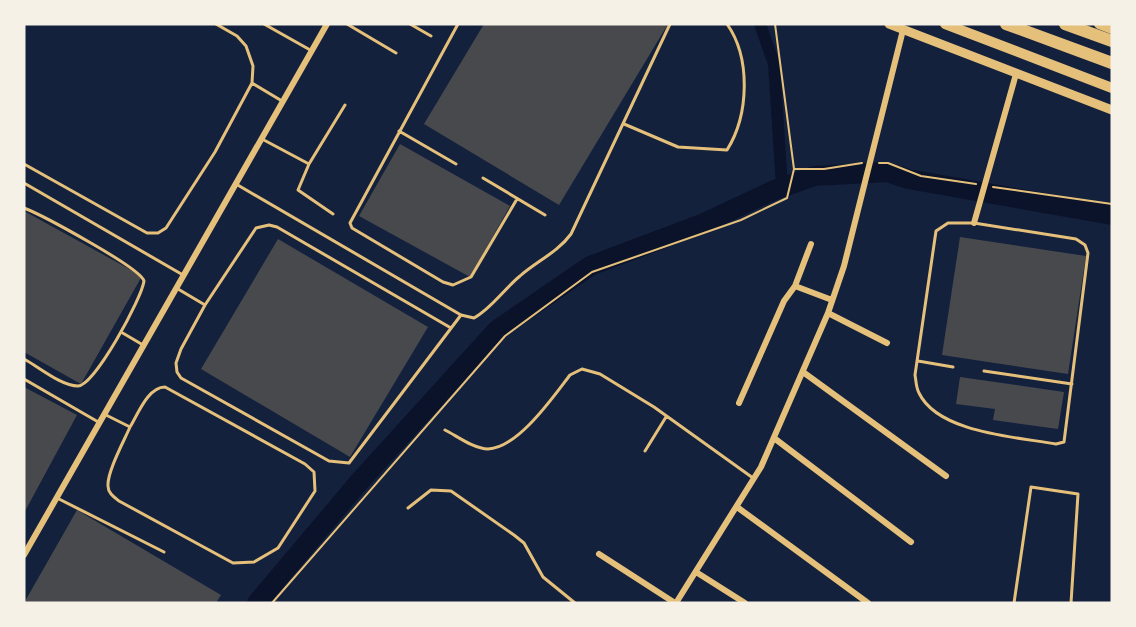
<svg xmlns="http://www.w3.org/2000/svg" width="1136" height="627" viewBox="0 0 1136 627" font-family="'Noto Sans',sans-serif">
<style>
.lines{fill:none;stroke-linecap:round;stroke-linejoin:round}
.canal{stroke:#0b132b;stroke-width:12}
.river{stroke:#0b132b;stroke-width:20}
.building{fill:#48494c}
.path{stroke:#e5c07b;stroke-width:2}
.service{stroke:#e5c07b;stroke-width:3}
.minor{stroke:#e5c07b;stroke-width:6}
.secondary{stroke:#e5c07b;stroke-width:9}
.trunk{stroke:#e5c07b;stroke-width:10}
.motorway{stroke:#e5c07b;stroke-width:12}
</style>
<rect width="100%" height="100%" fill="#14213d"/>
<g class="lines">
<!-- canal -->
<path class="canal" d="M760 24 774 64 782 187"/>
<!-- river -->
<path class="river" d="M257 603 359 482 497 330 590 266 704 223 772 191 814 176 887 172 908 179 1112 215"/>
</g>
<!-- building -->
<path class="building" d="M484 24H668L559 205 424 124Z
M400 144 510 206 470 277 359 216Z
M24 211 142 276 81 384 24 352Z
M960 237 1086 256 1068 374 942 355Z
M278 239 428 327 350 457 201 369Z
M960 377 1064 392 1058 429 993 420 995 409 956 404Z
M24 387 77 415 24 513Z
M77 510 221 595 216 603H24Z"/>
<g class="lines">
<!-- path -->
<path class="path" d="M775 24 794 169H824L862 163
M879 163H888L921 176 976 184
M993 187 1112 204
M272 603 505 336 592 272 741 220 787 198 794 169"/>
<!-- service -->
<path class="service" d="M264 24 312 51
M347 24 396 53
M410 24 431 36
M458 24 350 223 352 228 443 282 453 285 471 277 517 199
M252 83 282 101
M624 124 678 147 727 150C749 115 751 58 727 24
M399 131 456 164
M262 139 309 164 345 105
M24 164 147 233H158L166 228 215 152 252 83 253 66 246 46 237 36 216 24
M309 164 298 190 333 214
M483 178 545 215
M24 183 183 275
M236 184 461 315 474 318C492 308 504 289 520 276 537 261 558 252 571 234L670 24
M24 208C42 215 141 268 144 281 142 298 95 385 78 386 61 386 39 367 24 359
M948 223H974L1076 239 1085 245 1088 253 1064 442 1056 444C1017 437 938 433 919 393 916 388 916 380 915 375L936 231Z
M178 289 205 305
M451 328 277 227 269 225 256 228 205 305 181 349 176 363 177 372 181 378 329 461 349 463 461 315
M121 332 143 345
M918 361 953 367
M984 371 1072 384
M24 379 100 423
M106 415 130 427C138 414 148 387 165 387L305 464 314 472 315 491 278 548 254 562 233 563 119 501C114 497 108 493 108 486 107 472 124 441 130 427
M445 430C457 436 474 449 488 449 518 448 553 397 570 375L582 369 600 374 654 407 753 478
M645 451 666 417
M57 498 164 552
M408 508 431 490 451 491 514 535 524 543 543 577 575 603
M1014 603 1031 487 1078 494 1071 603"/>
<!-- minor -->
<path class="minor" d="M974 223 1016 74
M795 286 811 244
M828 313 887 343
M803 372 946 476
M739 403 784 301 795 286 832 300
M774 438 911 542
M737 507 868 603
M599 554 675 603
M24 555 327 24
M696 572 745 603
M676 603 761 467 828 313 844 266 903 30"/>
<!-- secondary -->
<path class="secondary" d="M889 24 1112 110"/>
<!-- trunk -->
<path class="trunk" d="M945 24 1112 88
M1099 24 1112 29"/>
<!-- motorway -->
<path class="motorway" d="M1006 24 1112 63
M1065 24 1112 41"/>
</g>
<!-- border -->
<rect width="1136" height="627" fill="none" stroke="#f6f1e7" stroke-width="51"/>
</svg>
